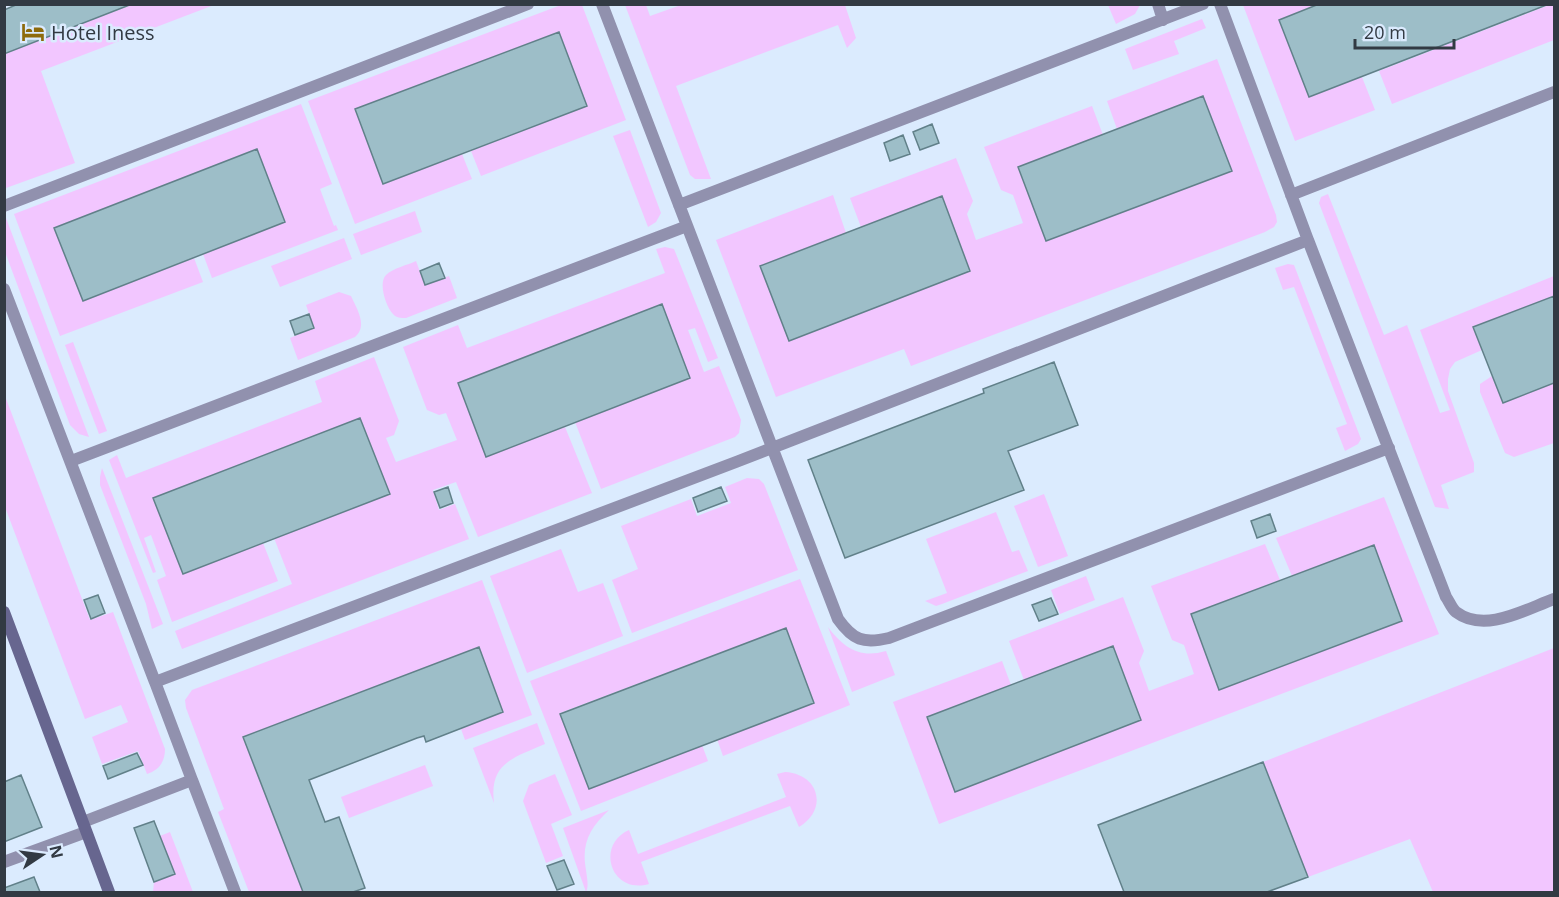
<svg xmlns="http://www.w3.org/2000/svg" width="1559" height="897" viewBox="0 0 1559 897" font-family="'Open Sans',sans-serif">
<style>
.green{fill:#f2c6ff}
.building{fill:#9dbec8;stroke:#618089;stroke-width:1.5}
.lines{fill:none;stroke-linecap:round;stroke-linejoin:round}
.lane{stroke:#9191ae;stroke-width:12}
.secondary{stroke:#67668f;stroke-width:12}
.labels{text-anchor:middle;dominant-baseline:central;stroke-width:5;stroke-linejoin:round;paint-order:stroke}
.poi-label{font-size:20px;fill:#323a43;stroke:#dbebfe;text-anchor:start}
</style>
<rect width="100%" height="100%" fill="#dbebfe"/>
<!-- green -->
<path class="green" d="M131 5H214L41 71 75 163 6 188 5 54Z
M561 5H582L626 120 481 176 471 151 587 106 559 32 355 109 383 184 462 154 472 179 355 224 308 101Z
M625 5H646L650 16 681 5H845L856 38 847 48 838 25 676 86 711 179H695L690 175Z
M1108 5H1140L1135 14 1116 24Z
M1243 5H1315L1279 20 1309 97 1362 77 1375 110 1295 141Z
M1549 5H1554V40L1392 104 1379 71Z
M1202 19 1206 28 1174 41 1179 54 1133 70 1125 49Z
M1217 59 1276 215 1277 222 1274 227 1265 232 911 366 904 349 776 397 716 240 833 195 846 233 760 266 789 341 970 271 942 196 861 227 850 198 956 158 973 201 967 214 976 240 1023 223 1013 195 1001 190 984 147 1092 106 1103 135 1018 167 1046 241 1231 171 1117 129 1107 101Z
M301 104 332 184 320 189 334 226 336 225 338 230 212 278 203 254 285 222 256 149 55 228 83 301 194 258 203 282 60 336 14 214Z
M630 130 661 213 656 222 648 227 613 136Z
M1328 194 1384 335 1407 325 1440 413 1450 410 1420 330 1554 276V296L1473 327 1482 350 1455 362 1450 369 1448 379V391L1474 463V472L1441 485 1449 509 1435 507 1319 203 1321 197Z
M415 211 422 232 361 255 353 234Z
M6 218 89 437 79 434 70 425 5 252 4 220Z
M344 238 352 259 280 287 271 266Z
M665 247 674 249 718 358 708 362 695 328 688 330 704 372 719 366 741 420 739 433 735 437 601 489 575 422 690 378 661 304 458 383 486 456 565 427 592 493 478 537 456 482 433 490 439 510 455 504 469 539 182 649 175 631 292 584 274 538 389 493 360 418 154 498 183 573 263 543 278 581 172 622 157 580 166 576 151 535 144 538 156 572 153 573 109 460 117 455 126 478 322 402 315 381 374 357 399 421 394 435 386 438 396 462 457 440 446 413 439 415 427 410 403 347 458 325 467 348 665 273 656 249Z
M416 261 425 285 449 276 457 298 406 318C401 318 396 318 393 314 386 307 378 283 386 275 393 268 408 265 416 261Z
M1288 264 1294 265 1361 439 1358 444 1345 451 1336 428 1347 424 1294 287 1283 290 1275 268Z
M339 292 351 296C357 309 368 326 355 337L298 360 290 338 314 328 306 305Z
M73 342 107 431 99 434 65 345Z
M1492 376 1503 403 1554 383V443L1514 457 1505 453 1480 392V384Z
M5 396 90 620 113 612 165 749C165 762 159 770 147 774L138 751 102 764 92 737 128 722 121 705 85 719 5 507Z
M102 468 163 624 152 629 146 604 100 485V477Z
M747 478 759 479 764 484 798 570 632 633 612 580 638 569 621 526 691 499 697 516 731 503 725 487Z
M1044 494 1068 556 1038 567 1014 506Z
M1384 497 1439 634 939 824 893 702 1002 661 1011 685 927 717 955 791 1141 720 1113 646 1024 680 1009 641 1123 597 1144 651 1139 663 1149 691 1194 674 1184 645 1172 640 1151 586 1265 544 1280 580 1191 614 1219 690 1402 621 1374 545 1292 576 1276 538Z
M996 512 1012 552 1019 550 1028 571 942 604 936 606 925 601 947 593 926 539Z
M561 549 578 592 603 583 623 636 527 673 490 576Z
M1086 576 1095 600 1060 614 1051 590Z
M800 579 850 705 723 756 717 739 786 628 560 713 589 789 702 745 708 761 581 811 530 681Z
M482 580 532 715 465 740 461 729 503 712 479 648 244 737 303 892H249L218 812 224 809 186 708 185 700 192 690Z
M828 627C843 647 859 659 886 651L895 675 852 692Z
M1554 648V892H1433L1410 839 1308 877 1263 762Z
M537 723 545 744C513 758 489 763 494 803L473 748Z
M425 765 433 786 349 818 341 797Z
M785 772C820 774 828 810 799 827L790 806 641 862 649 884C611 895 595 845 629 830L638 854 786 797 777 774Z
M555 774 572 815 551 824 563 856 546 863 523 801 529 785Z
M609 810C590 828 581 843 586 870 587 878 589 886 586 892L563 828Z
M170 832 193 892H153L154 882 174 874 160 836Z"/>
<!-- building -->
<path class="building" d="M18 4H132L4 54V10Z
M1319 4H1549L1309 97 1279 20Z
M559 32 587 106 383 184 355 109Z
M1203 96 1232 171 1046 241 1018 167Z
M932 124 939 143 920 150 913 132Z
M903 135 910 154 890 161 884 143Z
M257 149 285 222 83 301 54 228Z
M942 196 970 271 789 341 760 266Z
M439 263 445 278 425 285 420 271Z
M1554 296V383L1503 403 1473 327Z
M662 304 690 378 486 457 458 383Z
M309 314 314 328 295 335 290 321Z
M1054 362 1078 425 1008 451 1024 490 845 558 808 460 984 393 983 389Z
M360 418 390 494 183 574 153 498Z
M448 487 453 503 440 508 434 492Z
M721 487 727 501 698 512 693 498Z
M1270 514 1276 531 1257 538 1251 521Z
M1374 545 1402 621 1219 690 1191 614Z
M98 595 105 613 91 619 84 600Z
M1051 598 1058 614 1039 621 1032 605Z
M786 628 814 703 589 789 560 714Z
M1113 646 1141 720 955 792 927 717Z
M479 647 503 712 426 742 424 736 417 738 309 780 325 822 339 817 365 888 353 892H303L243 737Z
M137 753 143 765 108 779 103 766Z
M1263 762 1308 877 1267 892H1124L1098 825Z
M21 775 42 827 4 842V782Z
M154 821 175 874 154 882 134 828Z
M564 860 574 884 557 890 547 866Z
M34 877 40 892H4V888Z"/>
<g class="lines">
<!-- lane -->
<path class="lane" d="M602 4 838 619C853 640 863 644 889 638L1389 448
M1158 4 1163 20
M1220 4 1308 240
M1291 195 1554 92
M679 205 1203 4
M4 206 528 4
M4 289 155 682
M71 461 687 226
M192 780 155 682 736 462 1308 240 1446 597C1449 601 1452 609 1456 612 1485 634 1526 609 1554 599
M83 822 192 780 235 892
M4 862 86 832"/>
<!-- secondary -->
<path class="secondary" d="M4 612 109 892"/>
</g>
<!-- icons -->
<defs>
<g id="hotel-bare" transform="scale(1.8)"><path d="M-6-4.5h1.5V1H6V5H4.5V3h-9V5H-6ZM-4 0a1.8 1.8 0 1 1 3.6 0ZM.5 0V-2.5h3Q6-2.5 6 0Z" fill="#8d6a0c" stroke="#dbebfe" stroke-width="2.5" paint-order="stroke"/></g>
</defs>
<g fill-rule="evenodd">
<use href="#hotel-bare" x="33" y="32"/>
</g>
<g class="labels">
<!-- poi labels -->
<g class="poi-label">
<text x="51" y="32">Hotel Iness</text>
</g>
</g>
<!-- border -->
<rect width="1559" height="897" fill="none" stroke="#323a43" stroke-width="12"/>
<!-- north arrow -->
<g transform="translate(42 855) rotate(77)" stroke="#dbebfe" stroke-width="4.5" paint-order="stroke">
<path d="M0-4.5L10 22L0 15L-10 22Z" fill="#323a43"/>
<text y="-9" font-size="16" font-weight="bold" text-anchor="middle" fill="#323a43">N</text>
</g>
<!-- scale -->
<path d="M1355 39v9h99v-9" fill="none" stroke="#323a43" stroke-width="3"/>
<text x="1364" y="39" font-size="18" fill="#323a43" stroke="#dbebfe" stroke-width="4.5" paint-order="stroke">20 m</text>
</svg>
